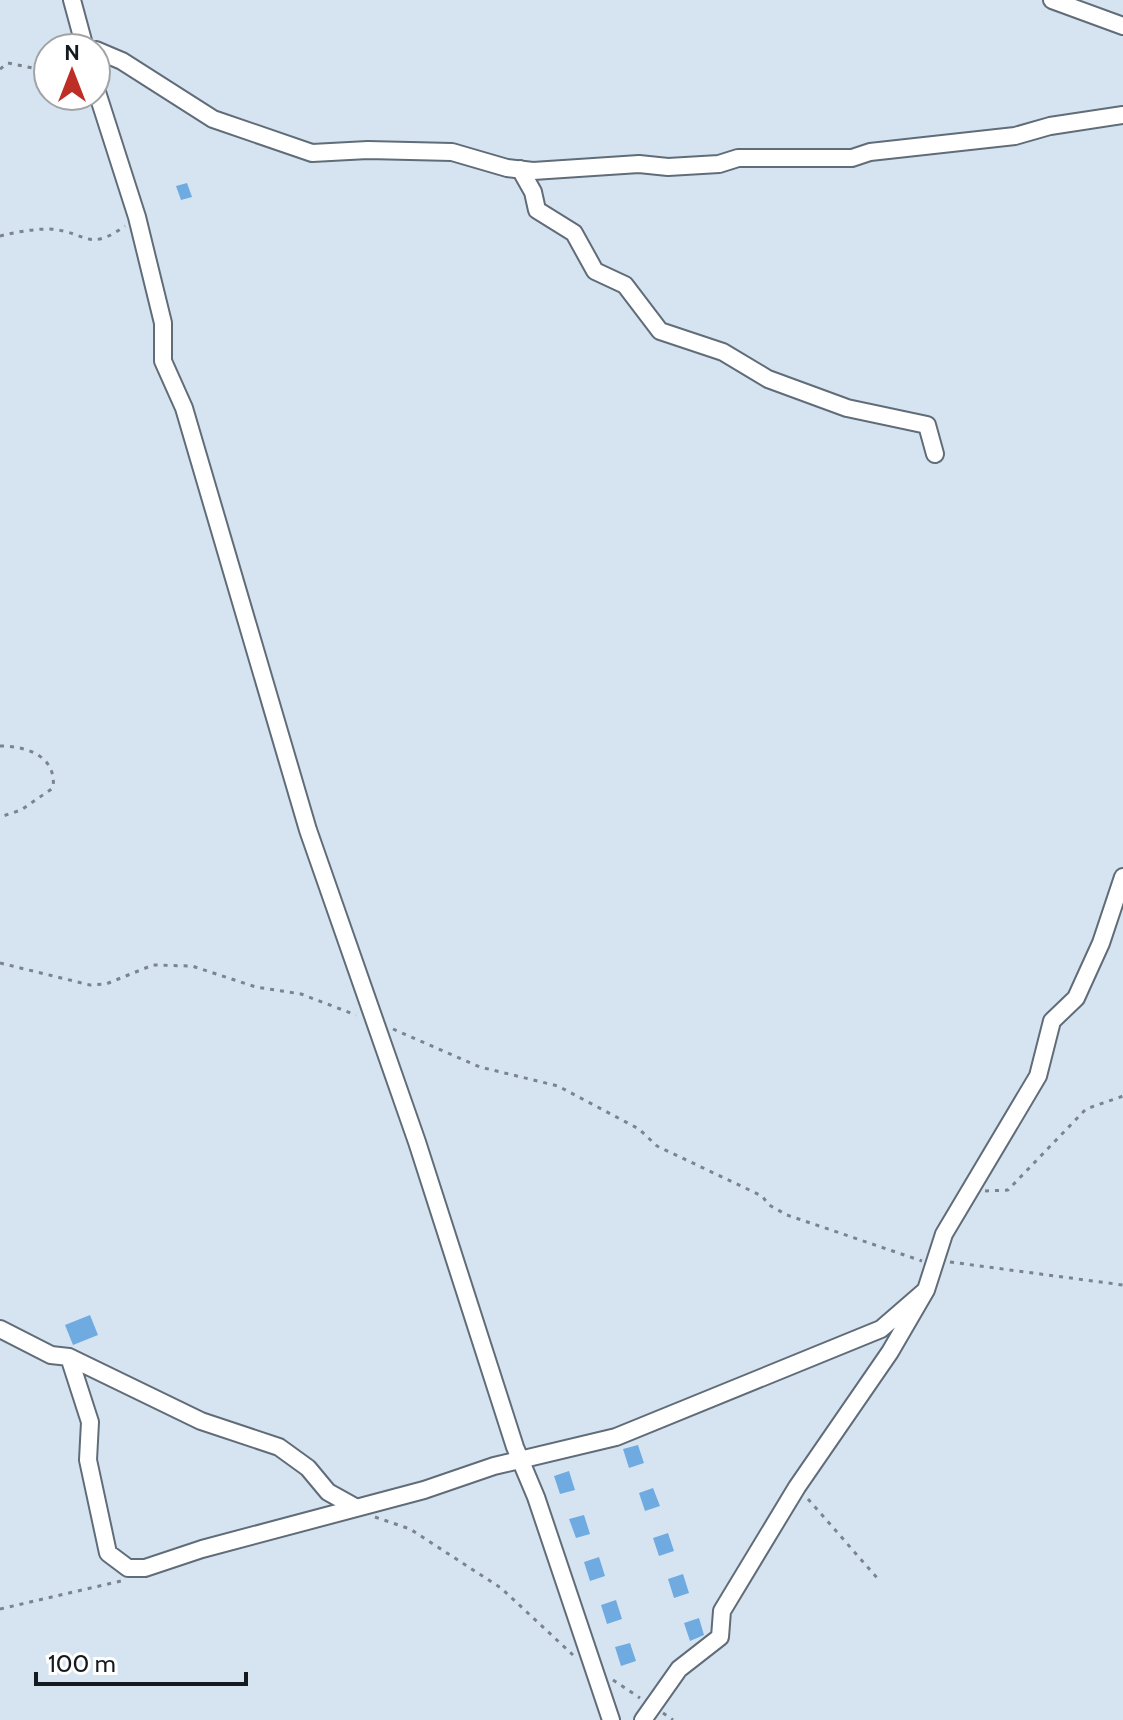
<svg xmlns="http://www.w3.org/2000/svg" width="1123" height="1720" viewBox="0 0 1123 1720" font-family="Cabin,sans-serif">
<style>
.building{fill:#6fabe0}
.lines{fill:none;stroke-linecap:round;stroke-linejoin:round}
.minor-casing{stroke:#606c78;stroke-width:20}
.path{stroke:#7a848d;stroke-width:3;stroke-dasharray:4 6;stroke-linecap:butt}
.minor{stroke:#fff;stroke-width:16}
</style>
<rect width="100%" height="100%" fill="#d6e4f2"/>
<!-- building -->
<path class="building" d="M187 183 192 197 181 200 176 186Z
M90 1315 98 1335 73 1345 65 1325Z
M638 1445 644 1463 629 1468 623 1449Z
M569 1471 575 1490 560 1494 554 1476Z
M653 1488 660 1506 645 1511 639 1493Z
M584 1515 590 1534 576 1538 569 1519Z
M668 1533 674 1551 659 1556 653 1538Z
M599 1557 605 1576 590 1581 584 1562Z
M683 1574 689 1593 674 1598 668 1579Z
M616 1600 622 1619 607 1624 601 1605Z
M699 1618 704 1635 690 1641 684 1623Z
M630 1643 636 1661 621 1666 615 1647Z"/>
<g class="lines">
<!-- minor casing -->
<g class="minor-casing">
<path id="minor" d="M72 0 85 48
M1052 0 1123 26
M96 50 122 61 213 119 312 153 368 150 452 152 507 168 533 171 639 164 668 167 719 164 738 158H852L870 152 1015 136 1050 126 1123 115
M96 89 137 217 163 323V361L184 408 308 830 417 1142 515 1447 536 1497 611 1720
M520 169 533 192 537 210 574 233 595 271 625 285 660 331 723 352 768 379 847 408 927 425 935 454
M0 1329 51 1355 69 1357 201 1421 279 1447 308 1468 328 1492 355 1507
M69 1357 90 1422 88 1460 108 1553 128 1568H145L202 1549 424 1490 494 1466 616 1437 881 1329 926 1290
M643 1720 679 1669 720 1637 722 1611 797 1487 890 1352 926 1290 944 1234 1038 1076 1052 1021 1076 998 1101 943 1123 877"/>
</g>
<!-- path -->
<path class="path" d="M0 69 8 63 48 71
M0 236C16 232 33 229 50 229 88 232 87 253 125 226
M0 746C28 746 57 757 53 788L21 810 0 817
M0 963 90 985 106 984 153 965 192 966 256 987 301 994 356 1015
M393 1029 480 1067 558 1086 639 1129 657 1146 762 1196 769 1205 787 1215 922 1261
M985 1191 1008 1190 1086 1109 1123 1096
M950 1262 1123 1285
M808 1499 879 1580
M375 1517 410 1529 501 1588 573 1655
M0 1609 121 1581
M613 1680 640 1698
M663 1713 673 1720"/>
<!-- minor -->
<use href="#minor" class="minor"/>
</g>
<!-- north arrow -->
<g transform="translate(72 72)"><circle r="38" fill="#ffffff" stroke="#a1a3a5" stroke-width="2"/>
<path d="M0-6L14 30L0 20L-14 30Z" fill="#bd2f26"/>
<text y="-12" font-size="22" font-weight="bold" text-anchor="middle" fill="#151a1e">N</text>
</g>
<!-- scale -->
<path d="M36 1672v12h210v-12" fill="none" stroke="#151a1e" stroke-width="4"/>
<text x="48" y="1672" font-size="24" fill="#151a1e" stroke="#ffffff" stroke-width="6" paint-order="stroke">100 m</text>
</svg>
